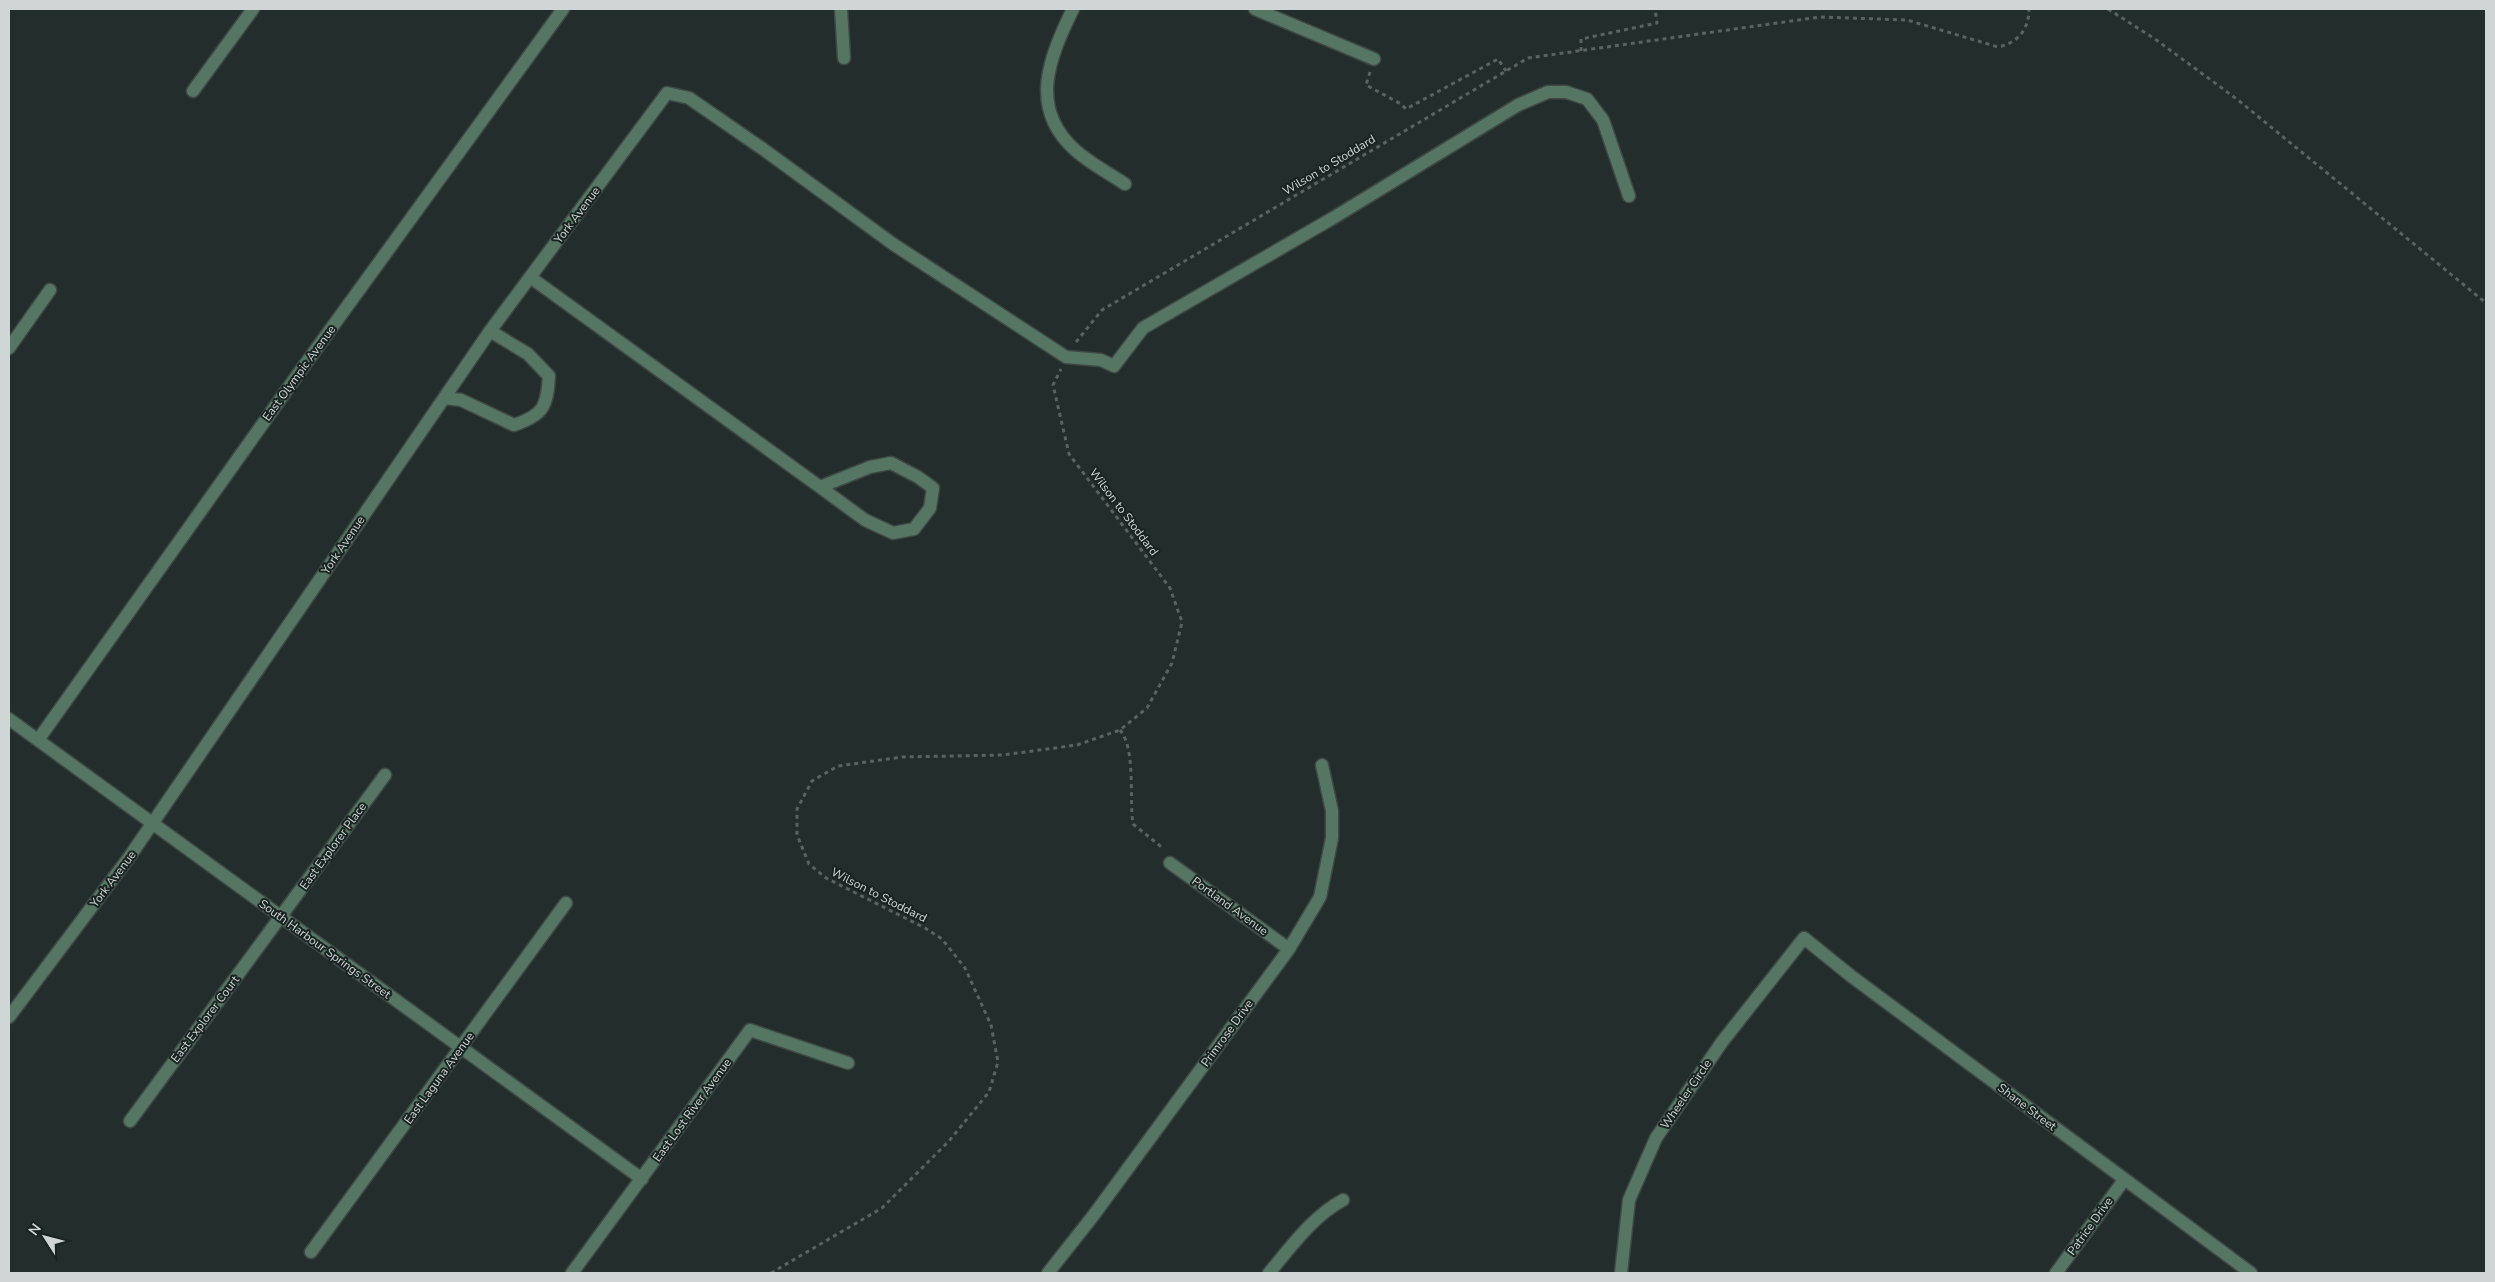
<svg xmlns="http://www.w3.org/2000/svg" width="2495" height="1282" viewBox="0 0 2495 1282" font-family="'Nunito Sans',sans-serif">
<style>
.lines{fill:none;stroke-linecap:round;stroke-linejoin:round}
.minor-casing{stroke:#3f4846;stroke-width:15}
.path{stroke:#5b6362;stroke-width:3;stroke-dasharray:4 4;stroke-linecap:butt}
.minor{stroke:#547662;stroke-width:12}
.labels{text-anchor:middle;dominant-baseline:central;stroke-width:4;stroke-linejoin:round;paint-order:stroke}
.street-label{font-size:12px;fill:#d0d6d5;stroke:#192321}
</style>
<rect width="100%" height="100%" fill="#232d2b"/>
<g class="lines">
<!-- minor casing -->
<g class="minor-casing">
<path id="minor" d="M841 9 844 58
M1073 9C1050 56 1028 107 1074 149 1089 163 1109 173 1125 184
M1255 9 1374 59
M193 91 253 9
M530 277 820 487
M9 348 50 290
M444 398 461 400 514 425C544 415 547 406 549 376L528 354 490 331
M891 463 918 477 933 488 930 508 914 529 893 533 865 520 820 487 870 467Z
M9 719 642 1179
M38 740 301 370 563 9
M1170 863 1289 949
M9 1017 130 856 490 331 667 93 689 98 763 149 893 244 1066 357 1101 360 1114 366 1143 328 1333 218 1518 105 1548 92H1566L1587 99 1603 120 1629 196
M130 1121 385 775
M311 1252 566 903
M572 1273 750 1030 848 1063
M1048 1273 1093 1216 1289 949 1320 897 1332 838V811L1322 765
M1269 1273C1291 1247 1313 1216 1343 1200
M1621 1273 1629 1200 1656 1138 1722 1042 1804 938 1851 976 2251 1273
M2056 1273 2124 1180"/>
</g>
<!-- path -->
<path class="path" d="M2108 9 2155 39 2238 100 2486 303
M1581 51V39L1657 23 1655 9
M1370 72 1366 85 1401 104 1406 109 1498 59 1506 71
M1076 342 1102 310 1528 58 1820 17 1907 20 1998 47C2018 43 2029 29 2029 9
M1120 730C1136 749 1129 798 1133 824L1164 849
M771 1273 882 1208 949 1141 989 1092 998 1062 991 1025 965 968 942 939 925 928 826 878 809 864 797 835V809L812 781 838 766 902 757 1003 755 1077 745 1120 730 1147 708 1172 663 1182 622 1170 588 1069 454 1053 385 1061 369"/>
<!-- minor -->
<use href="#minor" class="minor"/>
</g>
<g class="labels">
<!-- street labels -->
<g class="street-label">
<text transform="translate(1329 165) rotate(-31)">Wilson to Stoddard</text>
<text transform="translate(577 215) rotate(-53)">York Avenue</text>
<text transform="translate(299 373) rotate(-54)">East Olympic Avenue</text>
<text transform="translate(1124 512) rotate(53)">Wilson to Stoddard</text>
<text transform="translate(343 545) rotate(-56)">York Avenue</text>
<text transform="translate(333 846) rotate(-54)">East Explorer Place</text>
<text transform="translate(113 879) rotate(-53)">York Avenue</text>
<text transform="translate(879 895) rotate(27)">Wilson to Stoddard</text>
<text transform="translate(1230 906) rotate(36)">Portland Avenue</text>
<text transform="translate(325 949) rotate(36)">South Harbour Springs Street</text>
<text transform="translate(205 1019) rotate(-53)">East Explorer Court</text>
<text transform="translate(1227 1033) rotate(-54)">Primrose Drive</text>
<text transform="translate(439 1078) rotate(-54)">East Laguna Avenue</text>
<text transform="translate(1686 1094) rotate(-56)">Wheeler Circle</text>
<text transform="translate(2027 1107) rotate(37)">Shane Street</text>
<text transform="translate(692 1110) rotate(-54)">East Lost River Avenue</text>
<text transform="translate(2090 1226) rotate(-54)">Patrice Drive</text>
</g>
</g>
<!-- border -->
<rect width="2495" height="1282" fill="none" stroke="#d0d6d5" stroke-width="20"/>
<!-- north arrow -->
<g transform="translate(45 1237) rotate(306)" stroke="#192321" stroke-width="4" paint-order="stroke">
<path d="M0-4L9 19L0 12L-9 19Z" fill="#d0d6d5"/>
<text y="-8" font-size="14" font-weight="bold" text-anchor="middle" fill="#d0d6d5">N</text>
</g>
</svg>
